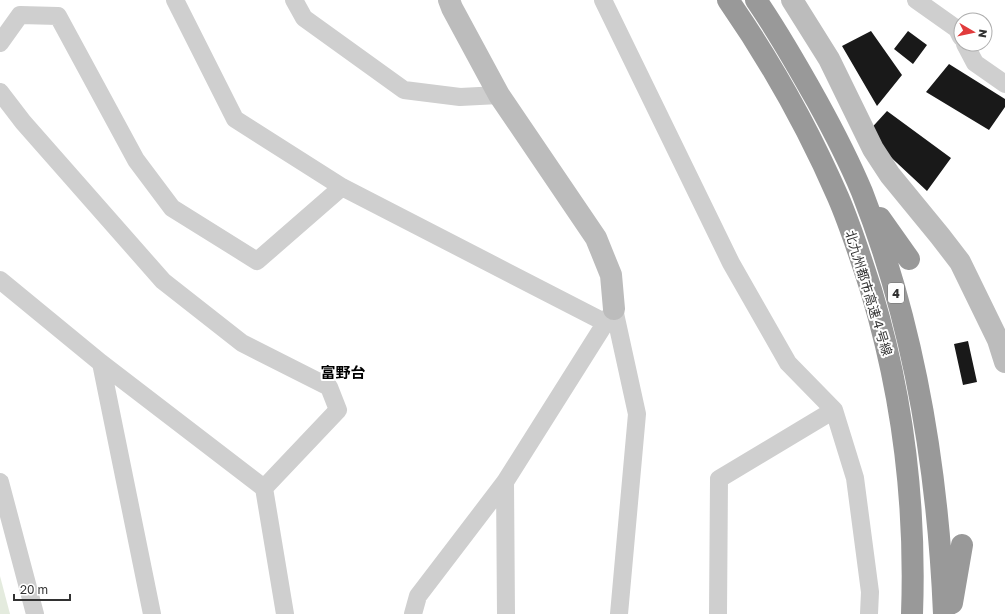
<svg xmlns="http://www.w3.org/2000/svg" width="1005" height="614" viewBox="0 0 1005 614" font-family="'Golos Text','Noto Sans JP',sans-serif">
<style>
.green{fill:#e4ebde}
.building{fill:#191919}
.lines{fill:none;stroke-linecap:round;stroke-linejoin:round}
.street{stroke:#cfcfcf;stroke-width:18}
.secondary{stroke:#bcbcbc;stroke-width:22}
.highway{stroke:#999;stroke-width:22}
.labels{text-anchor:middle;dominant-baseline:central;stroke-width:4;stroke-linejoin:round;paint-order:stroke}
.shield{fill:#fff;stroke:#707070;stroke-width:1}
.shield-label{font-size:12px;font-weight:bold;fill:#323232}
.street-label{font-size:13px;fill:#323232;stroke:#fff}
.quarter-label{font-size:15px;font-weight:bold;fill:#000;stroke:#fff}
</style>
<rect width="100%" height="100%" fill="#fff"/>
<!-- green -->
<path class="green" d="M0 576 10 614H0Z"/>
<!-- building -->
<path class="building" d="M871 31 902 75 877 106 842 46Z
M908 31 927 45 913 64 894 49Z
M949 64 1005 99V107L989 130 926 92Z
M887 111 951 158 927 191 866 134Z
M968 341 977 382 963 385 954 344Z"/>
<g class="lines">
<!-- street -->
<path class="street" d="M175 0 235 119 342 187 606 323
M294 0 304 18 404 90 460 97 499 95
M603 0 731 263 788 363 834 410 855 478 870 592 869 614
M916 0 957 29 961 37
M0 43 20 15 58 16 136 160 172 208 257 261 342 187
M965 44 975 63 1005 84
M0 92 23 122 163 281 242 343 329 387 338 410 264 488
M0 280 101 363 264 488 285 614
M614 309 637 414 619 614
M101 363 152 614
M0 482 35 614
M505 482 506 614
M413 614 418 596 505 482 611 314
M718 614 719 479 834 410"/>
<!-- secondary -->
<path class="secondary" d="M449 0 452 8 499 95 596 238 611 275 614 309
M792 0 829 59 873 149 890 175 940 236 960 262 998 340 1005 362"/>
<!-- highway -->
<path class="highway" d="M728 0C771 62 808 128 838 197 851 227 861 259 871 290 903 396 916 503 912 614
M756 0C778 32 798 67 817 101 833 130 849 161 862 192 915 327 938 470 944 614
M880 218 909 259
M952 603 962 545"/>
</g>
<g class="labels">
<!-- shield labels -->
<rect class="shield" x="888" y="283" width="16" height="20" rx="3"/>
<g class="shield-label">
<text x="896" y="293">4</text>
</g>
<!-- street labels -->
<g class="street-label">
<text transform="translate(869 293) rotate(73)">北九州都市高速４号線</text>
</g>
<!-- quarter labels -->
<g class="quarter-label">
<text x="343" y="372">富野台</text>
</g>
</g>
<!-- north arrow -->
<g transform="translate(973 32) rotate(99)"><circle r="19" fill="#ffffff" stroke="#adadad"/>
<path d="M0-3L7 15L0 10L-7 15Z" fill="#e13b3c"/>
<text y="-6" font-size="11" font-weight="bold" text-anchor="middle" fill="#323232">N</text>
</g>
<!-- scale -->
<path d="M14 594v6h56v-6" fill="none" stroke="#323232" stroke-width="2"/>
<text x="20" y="594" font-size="12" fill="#323232" stroke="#ffffff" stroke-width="3" paint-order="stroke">20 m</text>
</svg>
